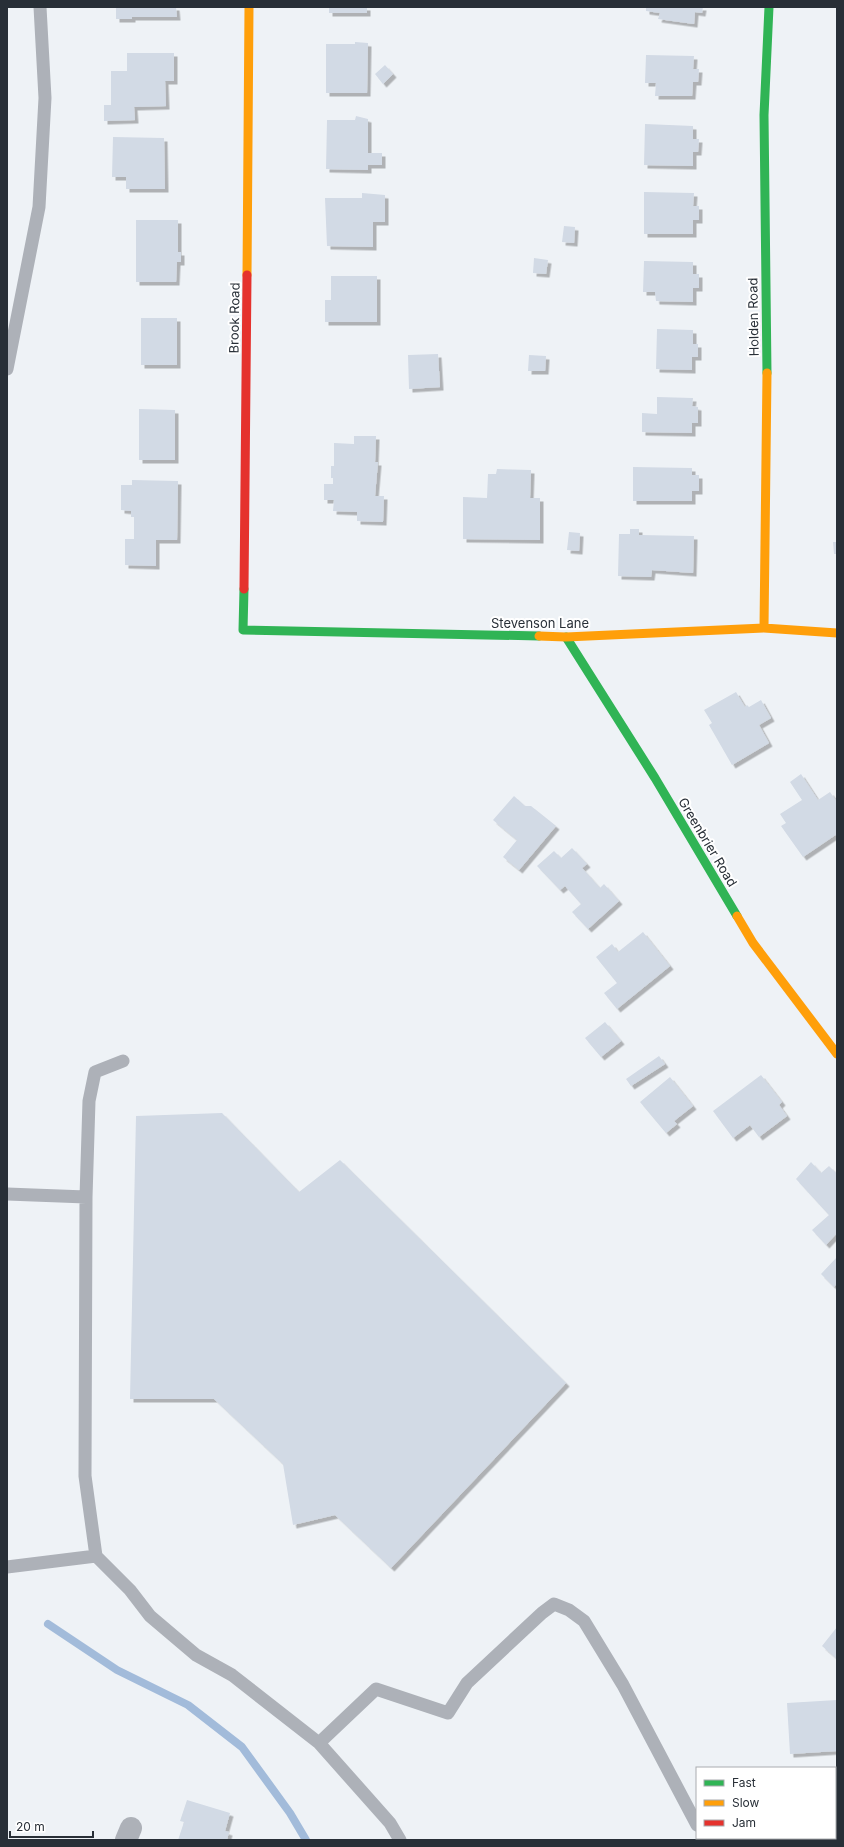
<svg xmlns="http://www.w3.org/2000/svg" width="844" height="1847" viewBox="0 0 844 1847" font-family="Inter,sans-serif">
<style>
.lines{fill:none;stroke-linecap:round;stroke-linejoin:round}
.stream{stroke:#a2bbda;stroke-width:8}
.building{fill:#d2dae5;filter:url(#shadow)}
.lane{stroke:#adb1b8;stroke-width:13}
.street{stroke:#adb1b8;stroke-width:22}
.fast{stroke:#30b455;stroke-width:9}
.slow{stroke:#ff9f0a;stroke-width:9}
.jam{stroke:#e5322d;stroke-width:9}
.labels{text-anchor:middle;dominant-baseline:central;stroke-width:4;stroke-linejoin:round;paint-order:stroke}
.street-label{font-size:13px;fill:#282f37;stroke:#fff}
</style>
<defs>
<filter id="shadow"><feDropShadow dx="3.5" dy="3.5" stdDeviation="0" flood-color="#0004"/></filter>
</defs>
<rect width="100%" height="100%" fill="#eef2f6"/>
<g class="lines">
<!-- stream -->
<path class="stream" d="M48 1624 117 1670 188 1705 242 1747 290 1813 306 1840"/>
</g>
<!-- building -->
<path class="building" d="M116 7H176L177 17H132V19H116Z
M329 7H367V13H329Z
M646 7H703L702 13 695 12 694 24 658 19 660 13 646 11Z
M355 42 368 43 367 93H326V44H355Z
M127 53H174V81H165L166 106 134 107 135 120 104 121V105H111V71H127Z
M646 55 694 56 693 69H699L698 82H693L692 96H655L656 83H645Z
M385 65 393 74 383 84 375 74Z
M356 116 368 119V153H382V165H368V170L326 169 327 120H355Z
M645 124 693 126V139H699L698 152H693V166L644 165Z
M113 137 164 138 165 189H126V177H112Z
M644 192 694 193 693 206H699V220H693V234H644Z
M362 193 385 195V222H373V247L327 246 325 198H362Z
M136 220H178V252H181V262H177L176 282H136Z
M564 226 575 227 574 243 562 242Z
M534 258 548 260 546 274 533 273Z
M644 261 693 262V274H699V288H693V302L656 301 655 292H643Z
M331 276H377V322H325V300H331Z
M141 318H177V365H141Z
M657 329 693 330V344H698V357H692V370L656 369Z
M438 354 440 387 409 389 408 355Z
M529 355 546 356 545 371H528Z
M657 397 693 398 692 406 698 407V423H692V433L642 432V413L657 414Z
M139 409 175 410V460H139Z
M354 436H376L375 462H378L375 496H384L383 522 357 521V512L333 511 334 500H324V484H333V478H331V466H334V443L354 444Z
M633 467 692 468V475H699V491H692V501H633Z
M497 469 531 470 530 498H540V540L463 539V497L487 498 488 474H496Z
M132 480 178 481 177 540H156V566L125 565V539H134V517H131V511L121 510V485H132Z
M630 529H639V535L694 536 693 573 652 570 651 577 618 576 619 534H630Z
M569 532 580 533 579 551 567 550Z
M833 542H837V554H834Z
M736 692 745 707 747 705 749 707 761 700 771 718 759 725 769 743 732 765 709 725 712 723 704 710Z
M801 774 818 800 830 792 837 802V834L803 857 781 826 786 823 780 814 802 800 790 782Z
M514 796 525 806H531L556 826 519 870 503 857 517 840 493 820Z
M572 848 587 864 582 868 600 888 604 884 619 901 588 929 572 912 581 904 565 886 560 890 537 866 554 851 561 858Z
M643 932 670 966 617 1009 604 993 617 983 596 957 612 944 618 952Z
M605 1022 621 1041 601 1057 585 1038Z
M659 1056 665 1064 631 1086 626 1079Z
M761 1075 782 1102 779 1105 787 1116 759 1137 750 1125 733 1138 713 1111Z
M670 1077 693 1106 674 1121 677 1124 666 1133 640 1102Z
M222 1113 299 1192 340 1160 566 1383 391 1568 335 1515 293 1525 283 1464 214 1399H130L136 1116Z
M811 1162 821 1173 829 1166 837 1174V1233L826 1245 812 1230 829 1215 796 1179Z
M837 1257V1283L834 1287 821 1274Z
M837 1627V1659L822 1646Z
M837 1700V1751L790 1754 787 1703Z
M835 1775H837V1823H835Z
M187 1800 230 1813 225 1831 229 1832 227 1840H178L184 1822 180 1821Z"/>
<g class="lines">
<!-- lane -->
<path class="lane" d="M7 369 39 207 45 98 40 7
M123 1061 95 1072 89 1101 86 1197 85 1476 96 1556 130 1590 150 1616 196 1655 232 1675 319 1743 390 1823 400 1840
M7 1194 86 1197
M7 1567 96 1556
M319 1743 376 1689 448 1713 467 1683 542 1613 554 1604 569 1610 584 1621 623 1685 697 1825
M704 1838 705 1840"/>
<!-- street -->
<path class="street" d="M126 1840 131 1828"/>
<!-- fast -->
<path class="fast" d="M767 373 764 115 769 7
M244 589 243 630 539 636
M566 637 655 778 737 916"/>
<!-- slow -->
<path class="slow" d="M247 275 249 7
M764 628 767 373
M539 636 566 637 764 628 837 633
M737 916 753 943 837 1054"/>
<!-- jam -->
<path class="jam" d="M244 589 247 275"/>
</g>
<g class="labels">
<!-- street labels -->
<g class="street-label">
<text transform="translate(753 317) rotate(-91)">Holden Road</text>
<text transform="translate(234 318) rotate(-89)">Brook Road</text>
<text x="540" y="623">Stevenson Lane</text>
<text transform="translate(708 842) rotate(59)">Greenbrier Road</text>
</g>
</g>
<!-- border -->
<rect width="844" height="1847" fill="none" stroke="#282f37" stroke-width="16"/>
<!-- legend -->
<rect x="696" y="1767" width="140" height="72" fill="#ffffff" stroke="#a9acaf"/>
<rect x="704" y="1780" width="20" height="6" fill="#30b455" stroke="#a9acaf"/>
<text x="732" y="1787" font-size="12" fill="#282f37">Fast</text>
<rect x="704" y="1800" width="20" height="6" fill="#ff9f0a" stroke="#a9acaf"/>
<text x="732" y="1807" font-size="12" fill="#282f37">Slow</text>
<rect x="704" y="1820" width="20" height="6" fill="#e5322d" stroke="#a9acaf"/>
<text x="732" y="1827" font-size="12" fill="#282f37">Jam</text>
<!-- scale -->
<path d="M10 1831v6h83v-6" fill="none" stroke="#282f37" stroke-width="2"/>
<text x="16" y="1831" font-size="12" fill="#282f37" stroke="#ffffff" stroke-width="3" paint-order="stroke">20 m</text>
</svg>
